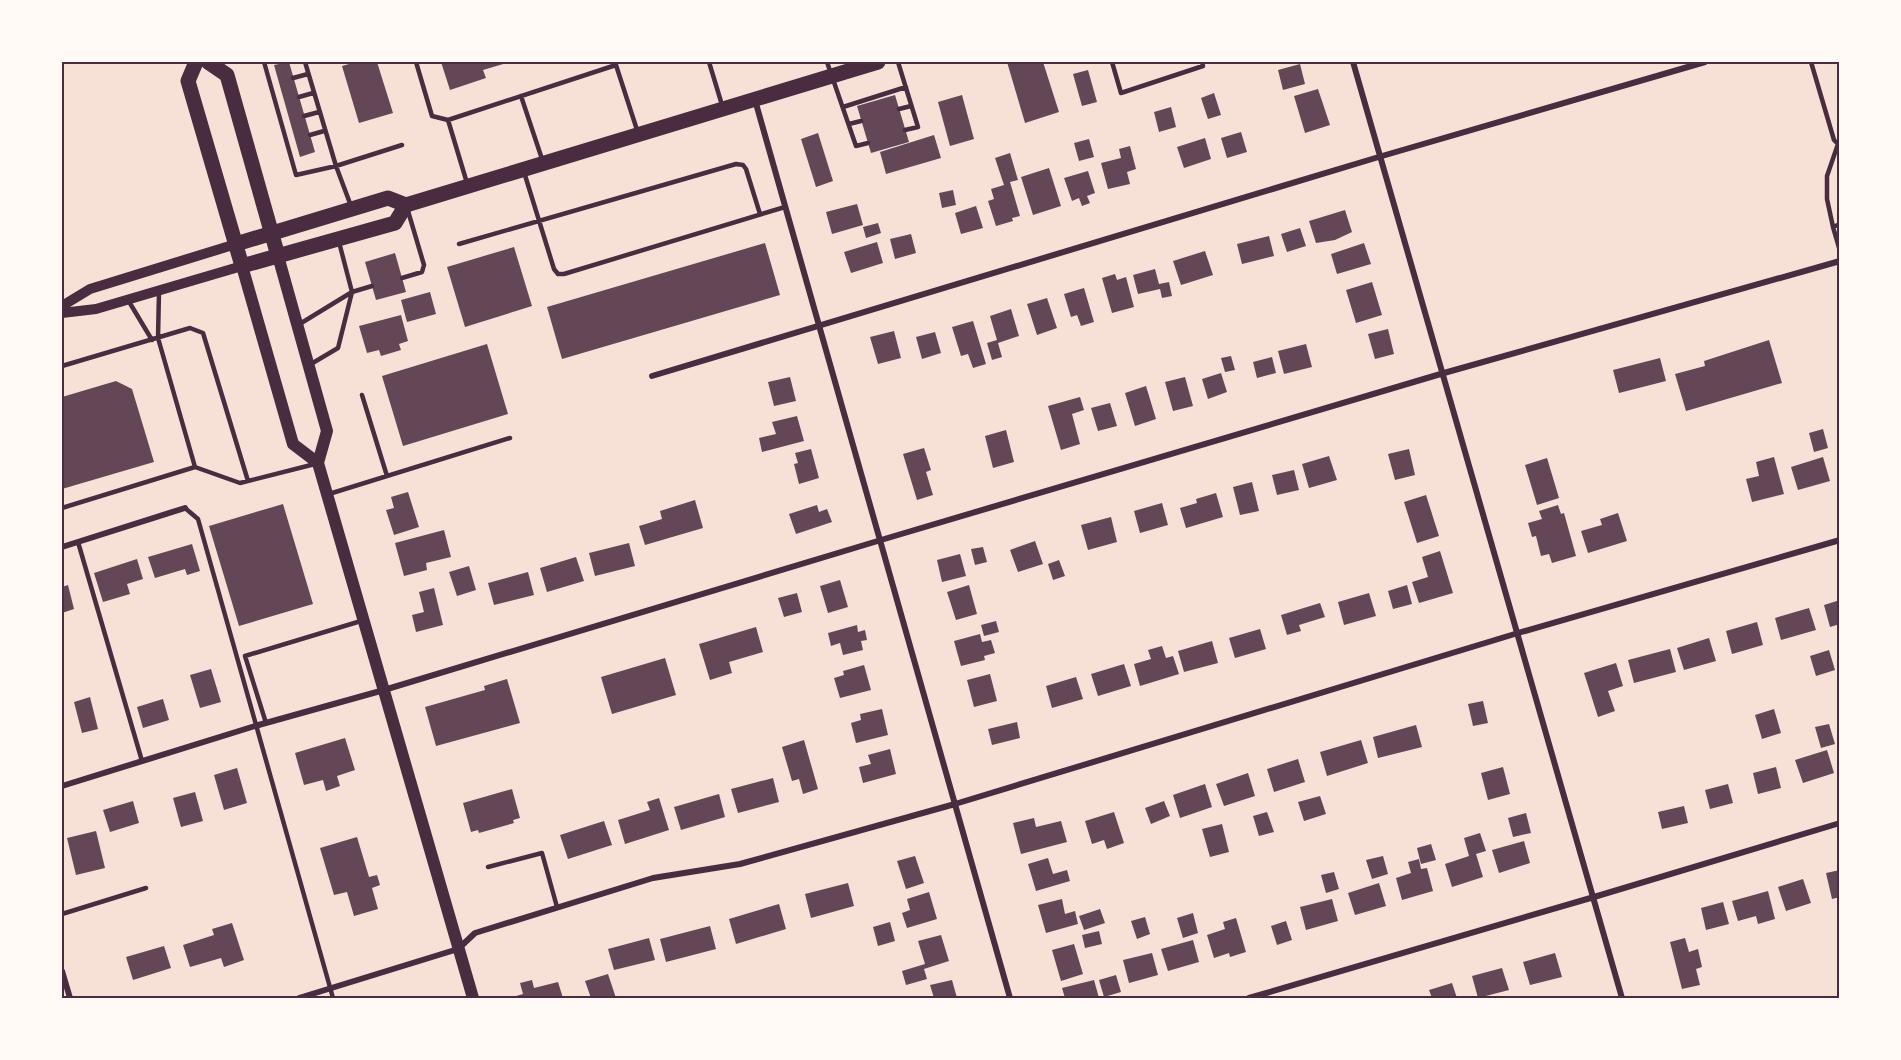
<svg xmlns="http://www.w3.org/2000/svg" width="1901" height="1060" viewBox="0 0 1901 1060" font-family="'IBM Plex Sans',sans-serif">
<style>
.building{fill:#644757}
.lines{fill:none;stroke-linecap:round;stroke-linejoin:round}
.service{stroke:#4a2c40;stroke-width:4.5}
.minor{stroke:#4a2c40;stroke-width:6}
.tertiary{stroke:#4a2c40;stroke-width:10}
.secondary{stroke:#4a2c40;stroke-width:12}
.primary{stroke:#4a2c40;stroke-width:15}
.neatline{fill:none;stroke:#4a2c40;stroke-width:2}
</style>
<rect width="100%" height="100%" fill="#f7e1d7"/>
<!-- building -->
<path class="building" d="M289 62 315 152 300 157 274 65Z
M356 62H377L393 113 359 123 342 66Z
M441 62H510L483 70 486 78 450 90Z
M1007 62H1043L1059 112 1025 123Z
M1300 64 1305 84 1283 90 1278 70Z
M1088 70 1097 102 1082 106 1073 74Z
M1318 89 1330 125 1305 133 1294 96Z
M1214 93 1221 115 1208 119 1201 98Z
M895 95 909 142 871 153 857 106Z
M962 95 974 139 950 146 938 102Z
M1171 107 1176 127 1159 132 1154 112Z
M1241 132 1247 152 1227 158 1221 138Z
M818 133 833 181 816 187 801 139Z
M934 135 941 158 886 174 880 152Z
M1205 138 1211 159 1184 168 1177 147Z
M1089 139 1094 157 1079 161 1074 143Z
M1130 146 1136 169 1127 172 1130 184 1108 189 1101 163 1121 158 1119 149Z
M1010 153 1018 180 1010 182 1020 216 1012 218 1013 221 996 226 988 201 994 199 991 189 1004 185 995 158Z
M1049 168 1061 206 1033 215 1021 177Z
M1088 171 1095 193 1087 196 1090 203 1082 206 1079 198 1072 201 1064 178Z
M953 190 956 205 942 208 939 193Z
M857 204 863 225 832 234 826 212Z
M976 206 983 228 961 234 955 213Z
M1345 210 1352 232 1335 240 1316 243 1309 221Z
M878 223 881 233 866 238 863 227Z
M1300 228 1306 246 1287 252 1281 234Z
M911 234 916 253 895 259 890 239Z
M1269 236 1274 256 1242 264 1237 244Z
M877 242 883 263 851 273 844 252Z
M765 243 780 295 562 359 547 307Z
M1364 243 1371 264 1337 274 1331 254Z
M514 247 532 306 465 327 447 267Z
M1205 251 1213 275 1181 285 1173 261Z
M395 253 406 292 376 300 365 262Z
M1155 269 1159 284 1169 282 1172 296 1162 298 1160 289 1138 294 1133 275Z
M1115 274 1117 280 1126 277 1134 307 1112 313 1102 278Z
M1372 282 1382 315 1356 323 1346 290Z
M1084 288 1094 322 1081 326 1077 315 1071 317 1064 294Z
M430 292 436 314 407 322 401 300Z
M1047 298 1057 328 1037 335 1027 304Z
M1011 309 1019 336 998 343 1002 357 992 360 987 343 997 340 990 316Z
M401 315 408 341 399 344 401 350 381 356 379 350 367 353 359 326Z
M973 321 986 364 973 368 968 354 961 356 952 327Z
M1388 329 1394 354 1375 359 1368 334Z
M894 331 901 358 878 364 870 337Z
M935 332 941 353 922 359 916 337Z
M1769 340 1782 383 1686 411 1675 374 1705 366 1704 361Z
M487 344 508 414 403 446 382 376Z
M1306 344 1312 367 1284 374 1278 351Z
M1231 356 1235 370 1225 372 1221 358Z
M1272 357 1276 373 1257 378 1253 362Z
M1660 358 1666 381 1619 393 1613 370Z
M1221 373 1227 392 1208 399 1202 379Z
M790 377 796 401 774 406 768 382Z
M1185 377 1193 406 1173 411 1165 382Z
M116 381 132 389 154 462 62 489V397Z
M1146 386 1156 419 1135 426 1125 393Z
M1080 397 1084 410 1072 414 1080 444 1061 450 1048 406Z
M1110 403 1117 426 1098 431 1091 408Z
M797 416 804 441 762 452 759 438 776 434 772 422Z
M1823 429 1828 448 1814 452 1809 433Z
M1006 430 1014 462 993 468 985 436Z
M924 448 931 470 926 472 933 495 917 500 903 454Z
M811 449 819 478 799 484 794 464 798 463 795 453Z
M1409 449 1415 475 1395 480 1388 454Z
M1329 456 1337 480 1309 488 1302 464Z
M1774 457 1784 494 1752 502 1746 479 1759 476 1756 462Z
M1823 457 1830 481 1798 490 1791 467Z
M1547 458 1559 498 1537 505 1525 465Z
M1294 470 1299 490 1277 495 1272 475Z
M1252 482 1259 511 1240 515 1233 487Z
M408 492 419 527 394 535 386 510 394 508 391 497Z
M1216 493 1223 517 1186 528 1180 508 1197 503 1196 499Z
M1426 495 1439 536 1417 543 1404 502Z
M695 500 703 528 645 545 639 526 662 519 660 511Z
M1162 503 1168 525 1140 533 1134 511Z
M283 504 313 604 239 626 209 526Z
M817 505 819 512 827 509 832 522 796 534 789 514Z
M1558 505 1561 514 1564 513 1576 556 1552 563 1549 554 1541 556 1536 536 1532 537 1528 523 1542 519 1539 511Z
M1618 513 1627 541 1588 553 1581 531 1602 525 1600 519Z
M1111 517 1117 542 1088 550 1081 525Z
M444 530 451 557 426 563 427 570 404 576 395 543Z
M1035 541 1043 564 1018 572 1010 550Z
M629 543 635 566 595 576 589 553Z
M192 544 200 571 187 575 185 569 155 578 148 557Z
M983 547 987 562 975 565 971 549Z
M1440 551 1453 593 1419 603 1412 582 1428 577 1422 557Z
M960 554 966 576 942 582 937 560Z
M576 557 584 581 547 592 540 568Z
M137 559 143 579 127 584 130 594 103 602 94 573Z
M1059 560 1065 576 1053 580 1048 564Z
M469 566 476 590 457 596 449 572Z
M528 572 534 595 494 605 488 583Z
M840 580 848 607 828 613 820 586Z
M68 585 74 609 62 613V587Z
M969 585 977 614 956 620 947 592Z
M1407 585 1412 604 1393 609 1388 591Z
M434 588 443 625 416 632 412 615 424 612 419 592Z
M797 593 802 612 784 617 778 598Z
M1369 593 1376 616 1344 625 1338 602Z
M1840 600V624L1830 627 1824 605Z
M1320 603 1325 617 1299 625 1301 631 1287 635 1281 615Z
M1809 608 1816 630 1781 640 1775 618Z
M996 621 999 632 984 636 981 625Z
M1757 622 1763 645 1732 654 1726 631Z
M857 625 858 632 865 630 867 640 861 641 863 650 843 655 840 643 831 646 828 633Z
M756 627 763 652 729 662 732 673 710 680 699 644Z
M1260 629 1266 649 1235 658 1229 638Z
M980 634 982 642 991 640 995 653 984 656 985 660 961 666 954 641Z
M1709 638 1716 661 1684 670 1677 648Z
M1212 641 1218 663 1184 672 1178 651Z
M1162 646 1166 658 1173 656 1179 674 1140 686 1134 664 1151 659 1148 650Z
M1670 649 1676 672 1634 683 1628 660Z
M1829 650 1835 670 1816 676 1810 656Z
M665 658 676 695 612 714 601 677Z
M1616 663 1623 686 1608 691 1615 711 1598 717 1584 673Z
M1124 664 1131 686 1098 696 1091 674Z
M864 665 871 690 840 698 834 678 844 675 843 671Z
M211 669 221 702 200 708 190 675Z
M990 674 997 701 974 707 967 680Z
M1076 677 1083 699 1052 708 1046 686Z
M507 679 520 723 436 746 425 707 485 690 484 686Z
M90 697 98 729 82 733 74 702Z
M163 699 169 720 143 728 137 707Z
M1483 701 1488 723 1473 726 1468 704Z
M882 709 888 735 856 743 851 723 861 720 860 714Z
M1774 709 1781 733 1762 739 1755 715Z
M1017 722 1020 738 992 745 988 729Z
M1829 724 1835 744 1821 748 1815 727Z
M1416 725 1422 747 1378 758 1373 737Z
M345 738 355 770 337 776 340 786 326 791 323 780 304 785 295 753Z
M804 740 818 789 803 794 799 779 792 781 782 747Z
M1361 740 1368 763 1327 776 1320 752Z
M890 749 896 774 863 783 859 767 871 764 868 755Z
M1827 750 1834 773 1803 783 1795 760Z
M1298 759 1305 782 1274 792 1267 769Z
M1503 767 1510 794 1488 800 1481 773Z
M1776 767 1781 788 1758 794 1753 773Z
M237 768 247 803 224 810 214 775Z
M1248 773 1255 796 1224 806 1216 784Z
M773 778 779 802 738 813 731 789Z
M1205 784 1212 807 1180 818 1173 795Z
M1728 784 1733 803 1710 809 1705 790Z
M512 789 520 818 513 820 514 823 479 833 478 830 471 832 463 803Z
M195 792 203 821 181 827 173 798Z
M719 794 725 817 681 830 674 807Z
M1320 796 1326 814 1304 821 1298 802Z
M659 798 669 830 625 844 618 820 650 810 647 802Z
M133 801 139 823 110 832 103 810Z
M1164 801 1170 816 1151 824 1145 808Z
M1684 806 1688 823 1662 829 1658 812Z
M1114 812 1124 843 1107 849 1104 840 1092 844 1085 821Z
M1267 812 1274 832 1259 836 1253 816Z
M1526 813 1531 833 1513 837 1508 818Z
M1034 818 1036 827 1061 821 1067 842 1021 854 1013 823Z
M604 821 612 845 568 859 560 835Z
M1222 824 1229 852 1210 857 1202 829Z
M96 831 105 868 76 875 67 838Z
M1480 833 1486 851 1476 854 1483 877 1452 887 1445 864 1469 856 1464 838Z
M357 837 369 877 377 875 380 885 372 888 378 909 354 916 347 892 334 895 320 848Z
M1524 841 1530 863 1499 873 1492 850Z
M1431 844 1436 860 1421 864 1417 848Z
M915 856 924 883 906 889 897 861Z
M1383 856 1388 874 1372 879 1366 860Z
M1048 858 1053 874 1067 870 1070 881 1036 891 1028 864Z
M1419 859 1421 869 1427 868 1433 891 1402 900 1396 878 1411 873 1408 862Z
M1840 870V897L1832 899 1826 873Z
M1334 872 1339 889 1326 893 1321 875Z
M1803 879 1811 903 1786 911 1778 887Z
M848 883 854 906 811 918 805 894Z
M1379 883 1386 906 1355 915 1348 893Z
M1768 891 1775 919 1758 924 1756 916 1738 921 1732 901Z
M929 892 937 919 907 928 902 913 910 910 907 899Z
M1062 899 1065 914 1075 911 1078 924 1046 933 1038 905Z
M1332 899 1338 921 1306 930 1300 907Z
M1723 902 1729 924 1706 930 1701 908Z
M779 904 786 929 736 944 729 919Z
M1100 909 1105 923 1084 930 1079 916Z
M1193 913 1198 933 1183 938 1177 918Z
M1145 917 1150 934 1137 939 1131 921Z
M1236 918 1246 952 1230 957 1229 953 1214 958 1207 935 1225 929 1223 922Z
M1286 921 1292 940 1277 945 1271 926Z
M890 922 895 941 878 946 873 927Z
M232 923 244 960 224 967 221 958 190 967 183 945 214 935 212 929Z
M710 926 716 949 666 962 660 939Z
M1099 931 1102 944 1085 948 1082 935Z
M941 935 949 961 924 969 927 979 906 985 902 971 925 964 918 941Z
M649 938 655 960 614 970 608 949Z
M1685 938 1689 952 1698 949 1702 967 1696 969 1700 985 1682 989 1670 942Z
M1193 940 1199 962 1168 971 1161 949Z
M1074 944 1083 974 1061 981 1052 950Z
M164 946 171 968 133 980 126 957Z
M1152 953 1158 975 1129 983 1123 960Z
M1555 953 1562 977 1530 985 1523 962Z
M1502 968 1509 990 1478 998 1472 976Z
M608 974 616 998H591L585 981Z
M1116 975 1121 992 1104 997 1099 980Z
M532 980 534 988 558 982 563 998H509L523 994 520 983Z
M952 980 957 998H934L930 985Z
M1094 980 1099 998H1065L1062 988Z
M1452 983 1457 998H1432L1429 990Z"/>
<g class="lines">
<!-- service -->
<path class="service" d="M264 62 296 175 336 166 351 206
M305 62 336 166 402 145
M416 62 432 116 448 120 616 65
M615 62 638 133
M709 62 722 105
M827 62 856 146 868 143
M898 62 918 127 905 130
M1112 62 1121 93 1203 66 1202 62
M1811 62 1834 140 1840 146
M293 78 308 74
M521 96 543 162
M299 97 313 93
M843 107 906 87
M899 109 911 106
M304 116 319 112
M448 120 467 183
M849 124 861 121
M310 135 324 131
M524 172 554 269 558 274H564L785 207
M1840 224 1833 227 1840 251
M1833 227 1827 199V176L1838 144
M459 244 736 164 743 165 746 169 760 214
M402 278 422 272 424 265 408 211
M159 292 158 338 195 467
M128 300 152 340
M298 325 352 292 372 286
M311 364 338 348 352 292 339 242
M62 366 190 328 203 333 248 481
M362 395 387 476
M329 494 510 438
M62 508 195 467 240 483 315 464
M185 508 198 519 333 998
M78 542 142 761
M266 723 245 656 361 621
M488 867 542 853 557 907
M62 914 146 888"/>
<!-- minor -->
<path class="minor" d="M1353 62 1622 998
M755 100 1010 998
M652 376 1382 156 1705 62
M62 547 185 508
M62 786 255 726 384 690 881 540 1444 373 1840 261
M62 971 70 998
M299 998 458 949 475 933 653 878 740 864 955 804 1518 633 1840 540
M1249 998 1594 897 1840 823"/>
<!-- tertiary -->
<path class="tertiary" d="M62 306 90 289 236 244
M62 313 96 309 242 266"/>
<!-- secondary -->
<path class="secondary" d="M278 256 327 431 318 463 473 998
M242 266 293 444 318 463"/>
<!-- primary -->
<path class="primary" d="M196 62 188 81 242 266 395 223 406 205
M208 62 227 75 278 256
M236 244 388 198 406 205 878 62"/>
</g>
<!-- border -->
<rect width="1901" height="1060" fill="none" stroke="#fffaf5" stroke-width="126"/>
<rect x="63" y="63" width="1775" height="934" class="neatline"/>
</svg>
